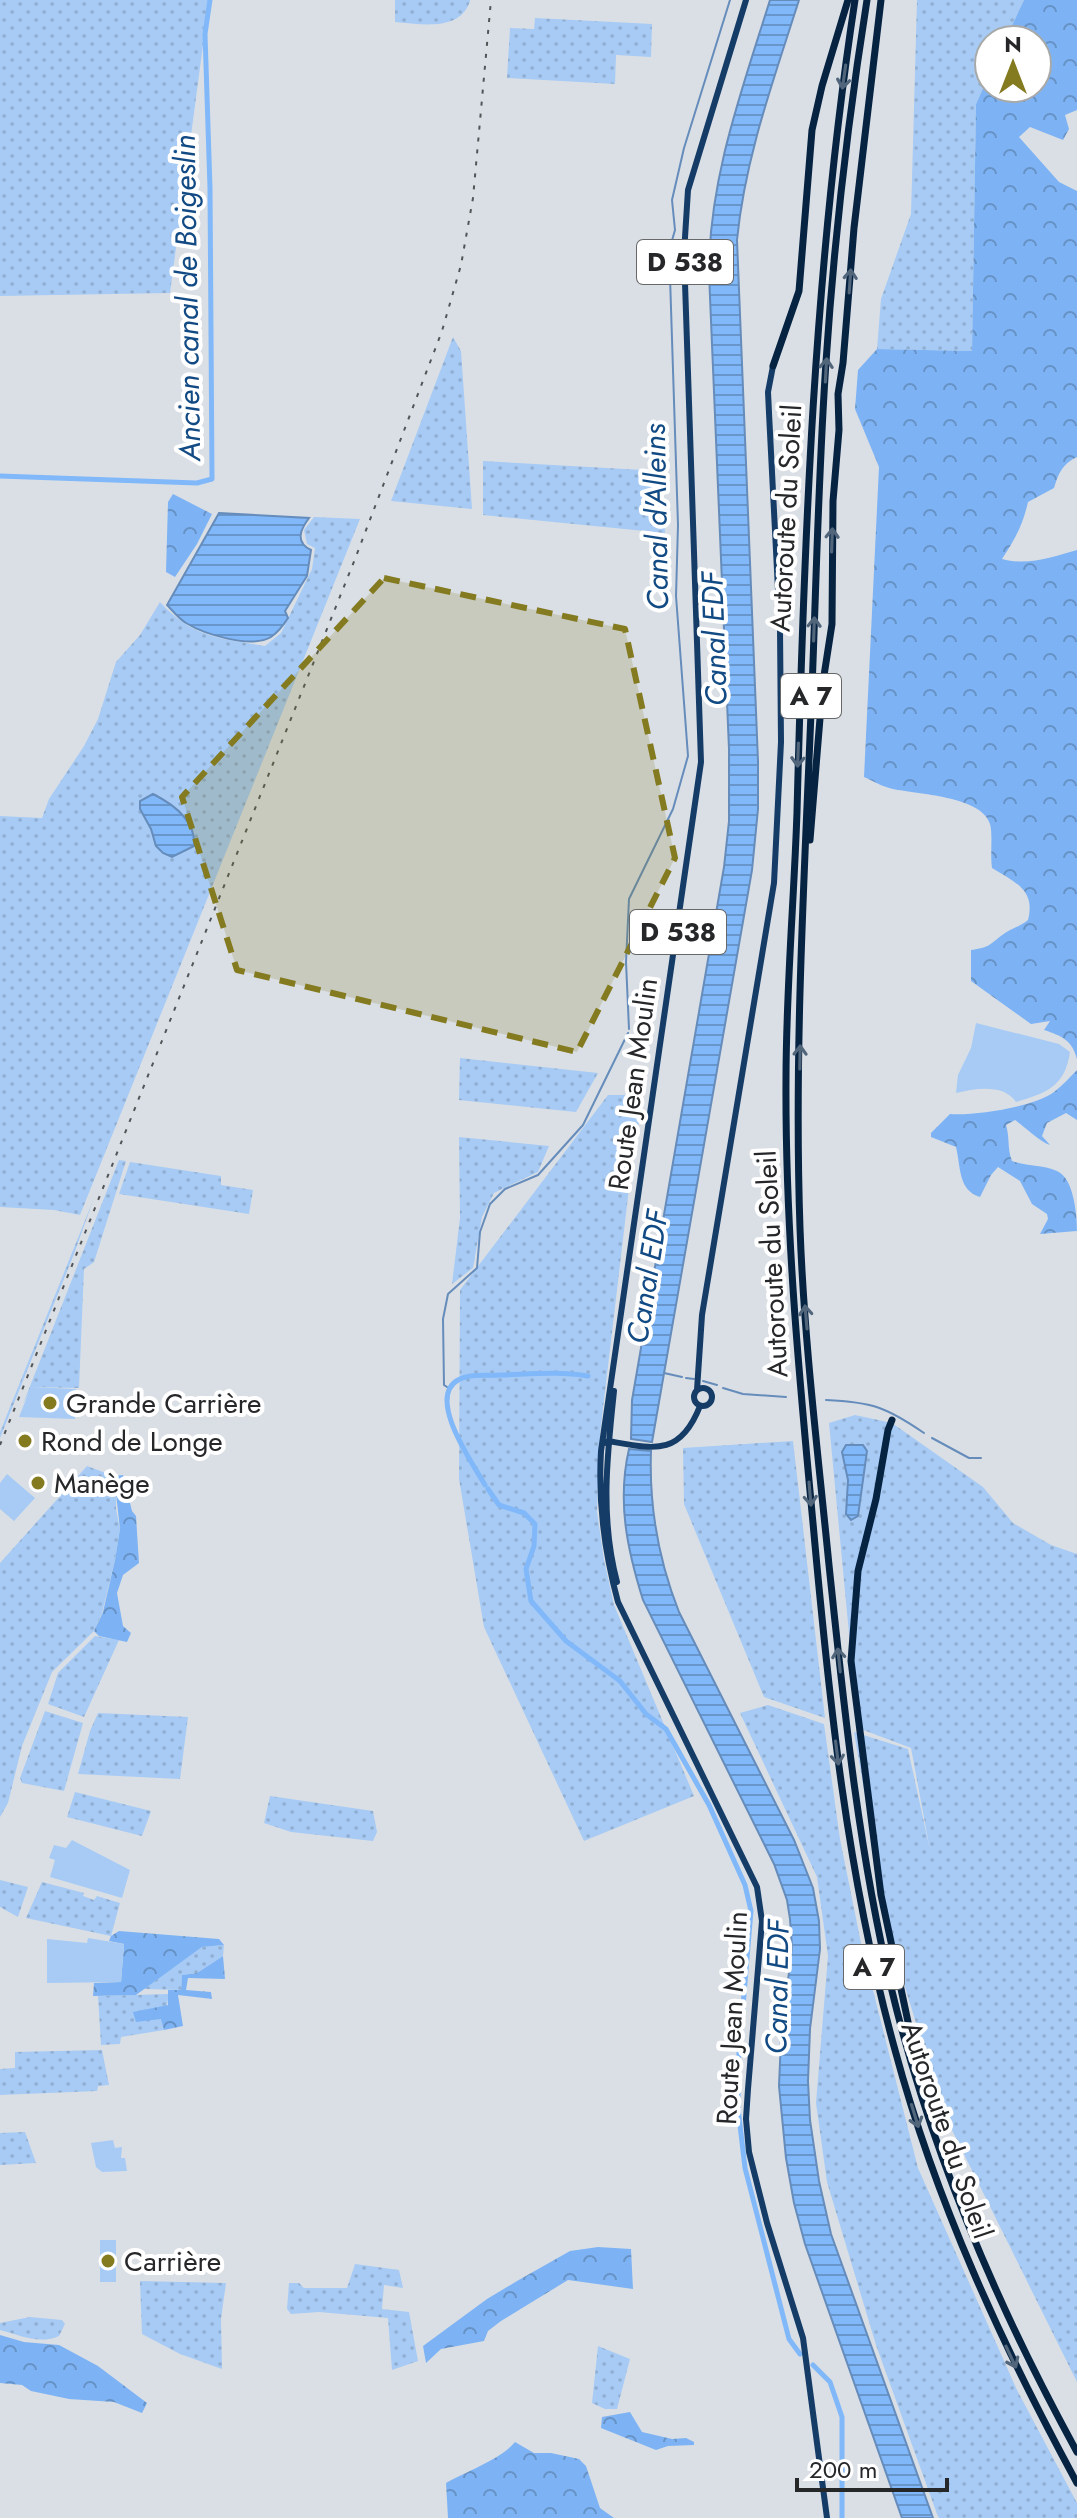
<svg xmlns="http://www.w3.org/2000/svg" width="1077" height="2518" viewBox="0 0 1077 2518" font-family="Jost,sans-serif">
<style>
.grass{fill:url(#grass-dots)}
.forest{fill:url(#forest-crowns)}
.garden{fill:#a7cbf5}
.water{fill:url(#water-rules);stroke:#658cbb;stroke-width:2}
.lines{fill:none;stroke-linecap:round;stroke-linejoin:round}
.stream{stroke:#658cbb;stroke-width:2}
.canal{stroke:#81b8f9;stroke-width:5}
.primary{stroke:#153c67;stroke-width:6}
.motorway{stroke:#062342;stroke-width:7}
.rail{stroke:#525558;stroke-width:2;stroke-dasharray:4 8;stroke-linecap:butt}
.oneway{stroke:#51657b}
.marked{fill:#847a20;fill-opacity:0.2;stroke:#847a20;stroke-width:6;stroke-dasharray:16 10;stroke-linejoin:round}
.poi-dot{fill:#847a20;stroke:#fff;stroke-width:3}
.labels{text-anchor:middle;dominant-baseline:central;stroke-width:8;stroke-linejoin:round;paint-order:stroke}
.shield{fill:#fff;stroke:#666869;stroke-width:2}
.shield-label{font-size:26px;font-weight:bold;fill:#252729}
.street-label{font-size:28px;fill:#252729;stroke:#fff}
.poi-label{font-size:28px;fill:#252729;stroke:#fff;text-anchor:start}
.water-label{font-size:30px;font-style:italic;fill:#124a84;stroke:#fff}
</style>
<defs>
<pattern id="grass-dots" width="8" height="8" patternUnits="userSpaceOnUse" patternTransform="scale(2)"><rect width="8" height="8" fill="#a7cbf5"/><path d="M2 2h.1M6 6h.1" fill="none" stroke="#90aed2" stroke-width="1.8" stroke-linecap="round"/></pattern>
<pattern id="forest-crowns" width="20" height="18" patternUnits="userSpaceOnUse" patternTransform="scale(2)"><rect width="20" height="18" fill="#7db3f4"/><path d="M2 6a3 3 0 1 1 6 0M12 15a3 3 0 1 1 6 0" fill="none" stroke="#6692c6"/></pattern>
<pattern id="water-rules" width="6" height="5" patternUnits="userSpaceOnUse" patternTransform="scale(2)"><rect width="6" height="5" fill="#81b8f9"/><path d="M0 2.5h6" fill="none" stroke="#6996ca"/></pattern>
</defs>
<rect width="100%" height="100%" fill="#dadfe5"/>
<!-- grass -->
<path class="grass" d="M0 0H209L170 293 0 296Z
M395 0H470V1C460 32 421 24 395 22Z
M917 0H1024L1005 40H989V75L976 104 972 351 877 349 881 299 911 214Z
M535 18 652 24 651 57 616 55 615 84 507 78 510 28 534 29Z
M453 337 461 351 472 509 391 501Z
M483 461 661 471 665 533 483 515Z
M314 517 360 519 80 1215 54 1210 0 1207V816L42 818 49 799 84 746 98 719 116 662 140 635 160 602C193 638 219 638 265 646L281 633 312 569 315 548 307 544 304 530Z
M460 1058 598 1073 576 1112 459 1100Z
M608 1095H643L630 1180 600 1434 597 1512 604 1560 614 1605 694 1796 584 1841 484 1627 459 1479 460 1290Z
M459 1137 549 1146 538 1172 494 1193 482 1217 473 1268 452 1284 460 1218Z
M119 1160 126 1161 94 1262 84 1269 79 1388 32 1387 23 1404Z
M130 1162 221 1176V1185L253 1190 249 1214 119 1194Z
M94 1198 74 1254 0 1438V1432Z
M855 1415 892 1423 983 1487 1013 1523 1051 1545 1077 1554V2382L944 2114 889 1935 854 1732 908 1749 930 1850 911 1748 858 1728 829 1423Z
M793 1441 825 1718 764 1697 684 1504 683 1448Z
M87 1466 114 1476 116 1480V1509L120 1529 115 1560 102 1613 94 1631 52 1672 22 1746 8 1803 0 1817V1563Z
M95 1636 119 1640 84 1717 48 1704 58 1673Z
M768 1705 824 1724 840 1839 861 1943 918 2168 1017 2390 1077 2503V2518H939L937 2514 876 2345 827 2182 816 2103 828 1956 817 1877 740 1713Z
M45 1711 83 1723 64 1791 22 1783 20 1778Z
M98 1713 188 1717 180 1779 78 1774 90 1731Z
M75 1792 151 1811 142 1836 67 1817Z
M270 1796 373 1811 377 1832 373 1841 291 1832 264 1823Z
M0 1880 28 1887 18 1917 0 1907Z
M42 1882 84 1893 83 1896 94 1900 97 1896 120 1903 111 1936 26 1918Z
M224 1945 223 1956 197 1973 182 1975 181 1990 143 1989 202 1947Z
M168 1994C169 2008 161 2016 164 2030L121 2037 120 2044 101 2045 98 1996Z
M102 2050 109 2085 98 2086 97 2091 0 2095V2069L15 2068V2052Z
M25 2132 36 2163 0 2165V2133Z
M355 2264 399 2270 403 2288 384 2285 382 2309 409 2312 418 2361 392 2370 388 2318 319 2312 291 2314 287 2309 289 2283H299L304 2288H347Z
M140 2281 226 2283 221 2319 222 2369 180 2354 142 2334Z
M30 2317 62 2320 65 2324 59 2336C39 2345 20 2335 0 2330V2323Z
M598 2346 630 2359 617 2409H605L592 2403Z"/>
<!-- forest -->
<path class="forest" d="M1024 0H1077V110L1065 115 1069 129 1063 140 1030 127 1019 137 1059 182 1077 191V457C1063 463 1058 474 1054 488L1028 502C1023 524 1015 540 1002 559 1028 566 1052 557 1077 550V1059C1072 1040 1062 1036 1044 1030L1050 1021 1031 1024 971 981V950C992 947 989 944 1005 933 1013 928 1021 926 1028 920 1036 889 1014 882 992 868 990 855 993 834 990 824 982 796 916 794 893 789 883 787 873 781 864 777L879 467 855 409 858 370 877 349 972 351 976 104 989 75V88H1037V40H1005Z
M173 494 212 514 197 544 175 577 166 572 168 502Z
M1077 1070V1120L1066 1113 1047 1123 1042 1136 1050 1145C1040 1142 1025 1127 1015 1120L1006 1125C1010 1138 1007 1148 1012 1161 1026 1166 1044 1165 1057 1171 1074 1178 1077 1215 1077 1231L1040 1234 1048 1219 1047 1214 1032 1204 1020 1181 998 1167 991 1175 980 1197C958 1190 961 1168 956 1147L931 1137V1133L950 1114C974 1116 1034 1107 1054 1092 1062 1086 1070 1077 1077 1070Z
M123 1475 132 1511 136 1516 139 1563 123 1575 117 1593 123 1626 131 1633 127 1642 99 1636 94 1631 103 1612 115 1560 120 1529 114 1476Z
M119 1931 219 1939 224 1945 202 1947 136 1995 93 1996 94 1983 121 1982 124 1944 109 1941 111 1936Z
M223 1956 225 1979 188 1978 186 1990 211 1992 212 1999 178 1995 183 2026 164 2030 161 2019 136 2022 133 2012 168 2005V1990H181L182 1975 197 1973Z
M598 2247 631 2249 633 2289 568 2280 501 2321 488 2331 484 2341 441 2349 426 2363 423 2346 487 2299 517 2281 570 2251Z
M0 2335 24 2342 59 2345 98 2366 147 2403 142 2413 114 2402 69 2399 31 2391 22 2385 0 2383Z
M630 2412 642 2432 672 2439 686 2438 694 2442V2445L668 2446 656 2450 601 2428 602 2417Z
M515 2442 534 2453H551L579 2459 586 2466 600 2508 614 2518H448L446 2483C467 2471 501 2459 515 2442Z"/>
<!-- garden -->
<path class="garden" d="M976 1023 1059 1044 1070 1052C1065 1087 1046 1093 1016 1102 1004 1084 977 1088 956 1093L958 1075 971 1048Z
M31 1387 76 1389 75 1419 19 1417Z
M7 1474 35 1498 14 1521 0 1509V1483Z
M72 1840 130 1870 122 1898 50 1877 55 1860 49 1858 54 1845 66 1848Z
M88 1938 124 1944 121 1982 47 1983V1939L87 1943Z
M113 2140 115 2148 122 2147 121 2158H125L127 2171 102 2172 96 2167 91 2143Z
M100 2240H116V2282H100Z"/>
<!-- water -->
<path class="water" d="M770 0H799C774 79 745 157 737 240L758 761V809L752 870 652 1442 631 1439 632 1400 724 867 729 821V749L709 273C709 178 742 90 770 0Z
M219 513 309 518C300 530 295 542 311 550L307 576 285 611 288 618C283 626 278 632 271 637 251 649 204 634 186 623 178 618 173 611 167 605Z
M153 794C173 804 196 821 194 846L172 857 163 853 156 846 151 829 140 809V801Z
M846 1445H863L867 1451 858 1516 851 1520 846 1514 848 1480 842 1452Z
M629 1449 651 1451C649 1508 658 1559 679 1612L794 1840 813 1888 819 1921 820 1949 810 2029 808 2081 810 2120 819 2181 831 2234 933 2518H902L805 2244 794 2203 786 2158 779 2086 781 2039 792 1947 790 1919 787 1900 774 1864 643 1600C627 1549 617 1501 629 1449Z"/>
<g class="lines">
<!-- stream -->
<path class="stream" d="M629 1029 626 962 629 899 673 809 688 756 676 596 678 525 670 277 671 244 675 230 672 200 684 148 730 0
M664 1373 682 1377
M686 1378 694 1379
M703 1381 717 1385
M723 1388 743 1394 786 1397
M450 1389 444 1385 443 1319 448 1294 477 1268 480 1232 490 1204 505 1189 538 1175 583 1125 628 1033
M826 1400C872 1402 886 1407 924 1433
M932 1438 969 1458H981"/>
<!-- canal -->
<path class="canal" d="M0 476 197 483 212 479 210 188 205 34 210 0
M485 1485C473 1464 426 1398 458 1380 470 1373 488 1376 501 1375 531 1374 559 1371 588 1376
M488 1489 499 1505 524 1513 535 1524 534 1546 526 1569 531 1601 566 1641 620 1681 646 1714 666 1729 709 1805 745 1885 751 1911 738 2065V2108L745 2168 789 2339 800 2354
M813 2365 830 2382 842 2417V2518"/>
<!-- primary -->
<path class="primary" d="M746 0 688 190 684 253 701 762 601 1451C598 1503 604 1551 618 1602L757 1887 762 1921 748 2089 746 2119 749 2152 767 2223 803 2338 827 2518
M694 1397a9 9 0 1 1 18 0a9 9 0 1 1-18 0Z
M697 1390 702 1315 774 883 781 742 780 629 769 413 768 392 773 366
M614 1391C607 1456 600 1518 617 1582
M606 1443 608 1441C654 1449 680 1457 700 1406"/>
<!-- motorway -->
<path class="motorway" d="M855 0C814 269 804 540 797 812 794 901 786 990 786 1079 785 1227 799 1375 813 1523 829 1700 847 1877 895 2050 936 2202 1002 2345 1077 2483
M867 0C848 120 834 241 826 362 818 479 816 596 811 713 804 884 794 1056 800 1228 804 1340 818 1453 829 1565 844 1707 858 1849 891 1987 930 2150 997 2306 1077 2452
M773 366 799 291 812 130 822 86 848 0
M810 840 823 682 832 624 833 501 839 430 838 394 843 363 854 228 881 0
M892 1420 888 1430 876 1499 858 1571 851 1661 881 1895 914 2050 912 2058"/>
<!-- rail -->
<path class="rail" d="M0 1445 355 559 442 331 461 265 473 198 491 0"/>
</g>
<!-- one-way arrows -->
<defs><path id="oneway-shaft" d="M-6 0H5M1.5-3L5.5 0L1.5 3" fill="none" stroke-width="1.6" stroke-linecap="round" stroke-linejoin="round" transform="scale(2)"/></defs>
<g class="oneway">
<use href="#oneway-shaft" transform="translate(844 77) rotate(98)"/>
<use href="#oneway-shaft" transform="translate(850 281) rotate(-86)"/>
<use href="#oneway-shaft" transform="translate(826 370) rotate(-87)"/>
<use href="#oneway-shaft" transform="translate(832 540) rotate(-88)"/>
<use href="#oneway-shaft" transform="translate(814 629) rotate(-88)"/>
<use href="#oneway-shaft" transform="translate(798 755) rotate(92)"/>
<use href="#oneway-shaft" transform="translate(800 1057) rotate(-89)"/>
<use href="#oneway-shaft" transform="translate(806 1317) rotate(-95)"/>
<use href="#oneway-shaft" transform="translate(810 1494) rotate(85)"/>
<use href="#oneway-shaft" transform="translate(839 1660) rotate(-96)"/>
<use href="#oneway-shaft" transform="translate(837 1753) rotate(83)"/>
<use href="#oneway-shaft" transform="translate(915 2116) rotate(73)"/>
<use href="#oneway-shaft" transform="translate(1011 2357) rotate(65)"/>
</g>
<!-- marked area -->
<path class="marked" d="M384 578 625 629 675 858 577 1052 237 970 182 797Z"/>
<!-- markers -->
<g class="poi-dot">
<circle cx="50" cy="1403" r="8"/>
<circle cx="25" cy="1441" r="8"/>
<circle cx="38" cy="1483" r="8"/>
<circle cx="108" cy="2261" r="8"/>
</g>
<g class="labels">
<!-- shield labels -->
<g class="shield">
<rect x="637" y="240" width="96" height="44" rx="6"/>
<rect x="781" y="674" width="60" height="44" rx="6"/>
<rect x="630" y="910" width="96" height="44" rx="6"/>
<rect x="844" y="1945" width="60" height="44" rx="6"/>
</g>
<g class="shield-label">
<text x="685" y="262">D 538</text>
<text x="811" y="696">A 7</text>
<text x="678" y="932">D 538</text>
<text x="874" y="1967">A 7</text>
</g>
<!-- street labels -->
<g class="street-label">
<text transform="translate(786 518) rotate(-87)">Autoroute du Soleil</text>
<text transform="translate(633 1084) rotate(-82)">Route Jean Moulin</text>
<text transform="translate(772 1264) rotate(-93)">Autoroute du Soleil</text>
<text transform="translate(732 2018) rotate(-87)">Route Jean Moulin</text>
<text transform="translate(947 2130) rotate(71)">Autoroute du Soleil</text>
</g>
<!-- poi labels -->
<g class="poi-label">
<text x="66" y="1403">Grande Carrière</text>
<text x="41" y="1441">Rond de Longe</text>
<text x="54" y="1483">Manège</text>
<text x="124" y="2261">Carrière</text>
</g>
<!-- water labels -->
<g class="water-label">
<text transform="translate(187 298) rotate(-91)">Ancien canal de Boigeslin</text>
<text transform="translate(656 517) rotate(-91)">Canal d'Alleins</text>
<text transform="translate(714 639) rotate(-92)">Canal EDF</text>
<text transform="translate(647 1277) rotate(-81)">Canal EDF</text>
<text transform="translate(777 1987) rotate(-89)">Canal EDF</text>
</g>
</g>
<!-- north arrow -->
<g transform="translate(1013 64)"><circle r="38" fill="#ffffff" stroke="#a8a9a9" stroke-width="2"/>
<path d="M0-6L14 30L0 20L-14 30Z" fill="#847a20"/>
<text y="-12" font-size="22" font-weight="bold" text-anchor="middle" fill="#252729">N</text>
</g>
<!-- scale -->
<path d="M797 2478v12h150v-12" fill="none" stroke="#252729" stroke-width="4"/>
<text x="809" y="2478" font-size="24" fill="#252729" stroke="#ffffff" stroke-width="6" paint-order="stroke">200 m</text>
</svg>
